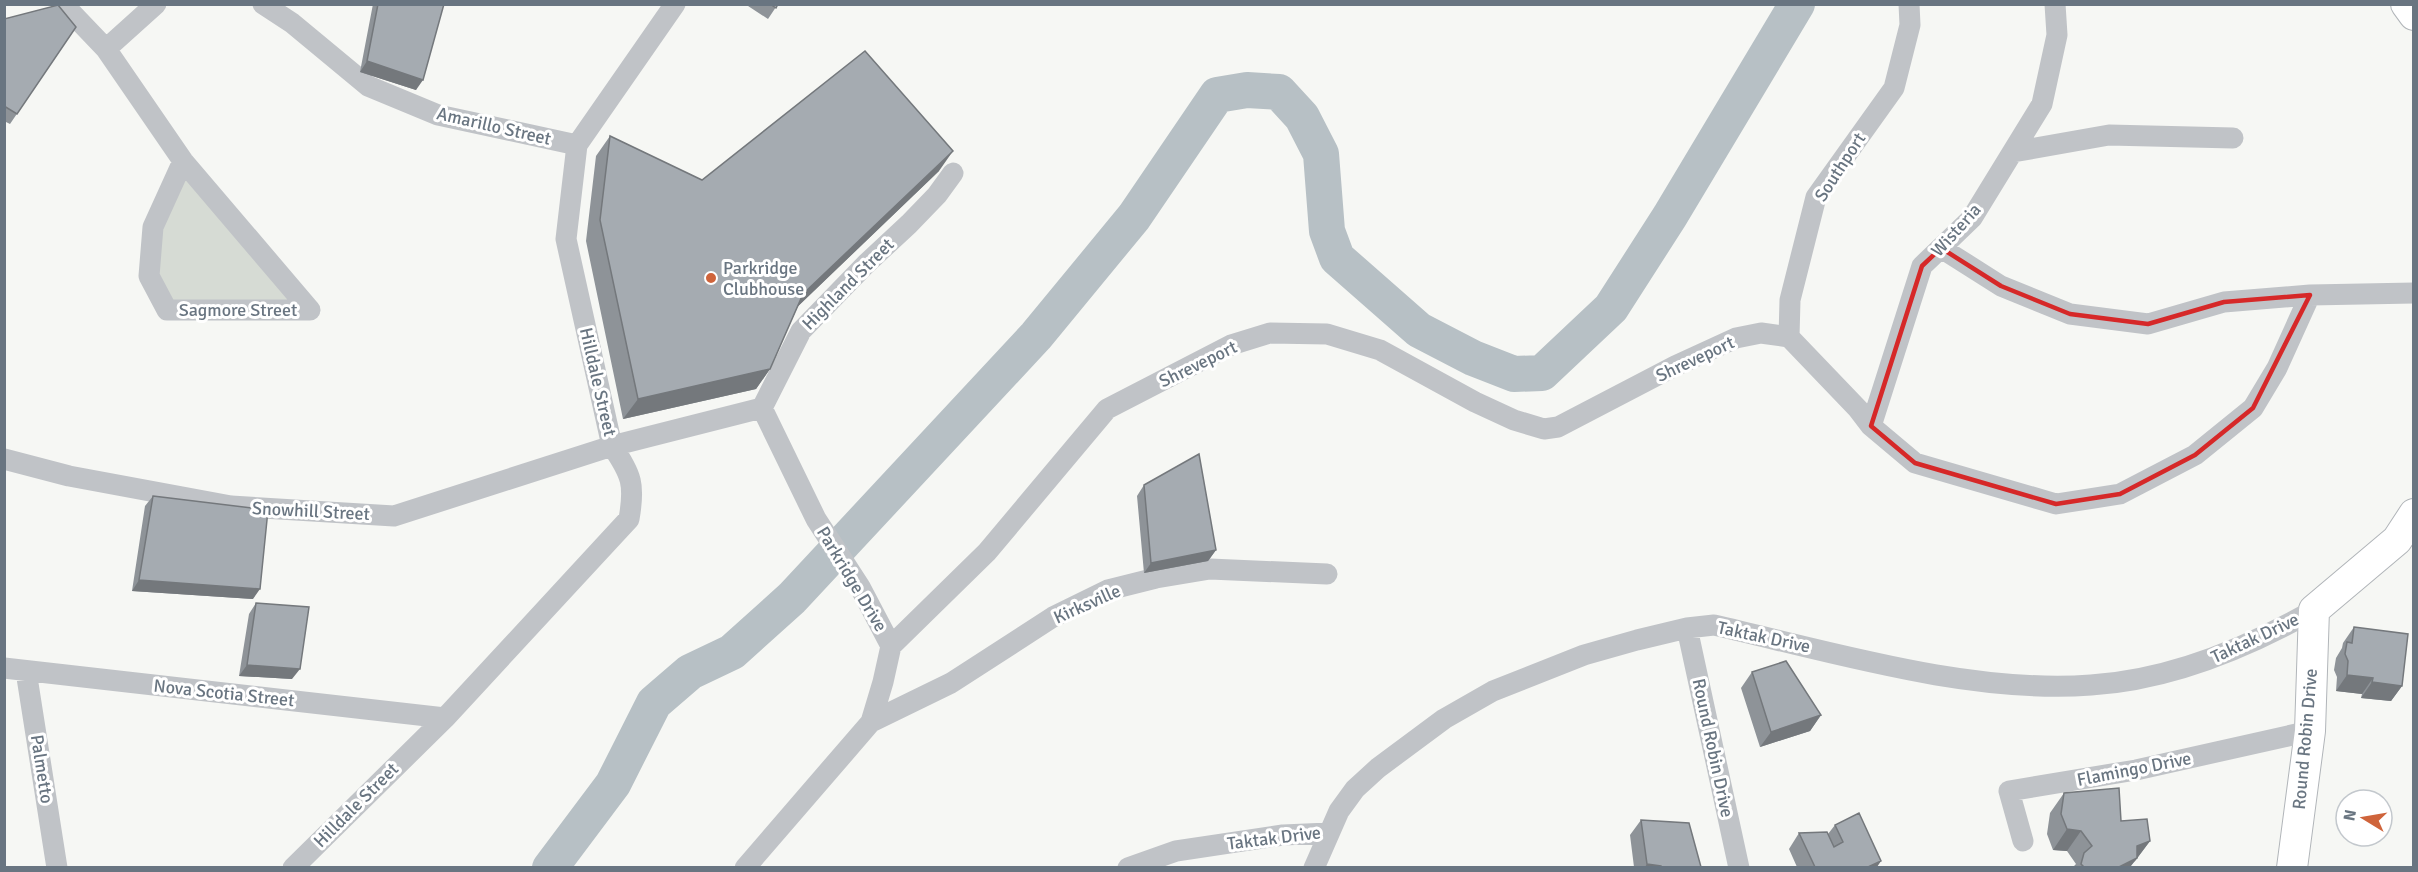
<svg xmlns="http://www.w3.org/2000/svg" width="2418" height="872" viewBox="0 0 2418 872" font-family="Signika,sans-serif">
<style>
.green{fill:#d6dbd4}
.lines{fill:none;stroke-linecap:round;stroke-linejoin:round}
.river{stroke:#b7c0c5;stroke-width:36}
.secondary-casing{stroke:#b1b5b9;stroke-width:32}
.street{stroke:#c0c3c7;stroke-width:21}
.secondary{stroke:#fff;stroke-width:30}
.wall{fill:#8e9398}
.shaded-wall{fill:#74787c}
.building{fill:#a5abb1;stroke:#74787c;stroke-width:1.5}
.marked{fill:none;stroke:#d62828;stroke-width:4.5;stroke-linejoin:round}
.poi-dot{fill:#cf643b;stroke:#fff;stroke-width:2}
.labels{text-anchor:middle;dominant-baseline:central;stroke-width:6;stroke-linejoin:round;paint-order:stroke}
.street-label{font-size:18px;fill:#697581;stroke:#fff}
.poi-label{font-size:18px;fill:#697581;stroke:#fff;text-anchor:start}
</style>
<rect width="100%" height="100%" fill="#f6f7f4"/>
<!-- green -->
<path class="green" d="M183 161 304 307 167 310 149 276Z"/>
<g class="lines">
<!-- river -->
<path class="river" d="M550 868 613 784 654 703 690 672 732 652 792 598 1036 336 1134 217 1217 95 1247 90 1279 92 1302 117 1321 154 1327 231 1337 258 1419 330 1473 358 1514 374 1542 373 1611 308 1670 216 1797 4"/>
<!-- secondary casing -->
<g class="secondary-casing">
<path id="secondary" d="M2406 4 2414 15
M2292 868 2310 731 2314 610 2397 540 2414 514"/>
</g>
<!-- street -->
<path class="street" d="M63 4 106 49 183 161 310 310
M263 4 292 23 368 86 438 115 577 145
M106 49 156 4
M2013 152 2109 135 2233 138
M183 161 153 227 149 276 167 310H310
M1941 248 2001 286 2070 314 2148 324 2224 302 2310 295 2414 293
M1789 337 1858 409 1871 426 1915 463 2056 504 2120 494 2195 455 2253 408 2277 368 2310 295
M1789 337 1790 300 1816 197 1894 88 1910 25 1909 4
M762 408 801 331 866 264 909 224 937 195 953 173
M1871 426 1922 266 1972 218 2042 104 2057 35 2055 4
M4 459 69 476 231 506 394 516 612 446 762 408
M1687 628 1739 868
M891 646 987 552 1107 409 1231 345 1270 333 1327 334 1380 350 1475 402 1514 420 1544 429 1558 427 1675 366 1736 338 1761 333 1789 337
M4 668 445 718
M26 671 57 868
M871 722 951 683 1053 617 1108 590 1156 578 1210 569 1327 574
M2023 841 2009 791 2136 770 2310 731
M293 868 445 718 629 519C635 485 632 475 612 446L566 239 577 145 675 4
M745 868 871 722 883 682 891 646 860 587 816 519 762 408
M1128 868 1176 851 1283 835 1329 833
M1314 868 1339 811 1355 789 1378 768 1444 719 1493 691 1584 655 1637 640 1687 628 1714 625C1832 652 1970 694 2091 685 2170 680 2245 649 2314 610"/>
<!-- secondary -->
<use href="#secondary" class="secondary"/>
</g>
<!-- wall -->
<path class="wall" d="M373 4H444L416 90 360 72Z
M745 4H778L768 19Z
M4 19 76 27 10 124 4 121Z
M610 136 702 180 939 171 798 306 770 369 756 389 623 419 586 241 596 156Z
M1144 485 1216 550 1208 561 1144 573 1137 496Z
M153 496 253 599 132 591 145 506Z
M256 603 292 679 239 676 249 614Z
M2354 627 2402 686 2391 701 2361 698 2362 694 2336 691 2337 677 2334 670 2336 658 2342 648 2343 643Z
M1752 672 1821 715 1810 731 1760 747 1741 688Z
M2064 793 2121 821 2150 841 2135 861 2134 862 2130 867H2073L2076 864 2067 851 2053 850 2047 834 2050 813Z
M1641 820 1701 867H1634L1630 835Z
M1835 825 1877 867H1797L1789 849 1799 833 1828 834Z"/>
<!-- shaded-wall -->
<path class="shaded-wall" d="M367 61 423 80 416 90 360 72Z
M953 151 939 171 789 315 803 294Z
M770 369 756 389 623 419 638 399Z
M1216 550 1208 561 1144 573 1151 563Z
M139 580 260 589 253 599 132 591Z
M247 665 300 669 292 679 239 676Z
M2347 675 2373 678 2362 694 2336 691Z
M2372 682 2402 686 2391 701 2361 698Z
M1821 715 1810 731 1760 747 1771 732Z
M2067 829 2081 831 2067 851 2053 850Z
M2150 841 2135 861 2134 862 2130 867H2119L2137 846Z
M1881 861 1877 867H1868Z
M1647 864 1661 866 1660 867H1645Z"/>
<!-- building -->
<path class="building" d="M378 4H444L423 80 367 61Z
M770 4H778L776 8Z
M58 5 76 27 17 114 4 106V19Z
M865 51 953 151 803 294 770 369 638 399 600 220 610 136 702 180Z
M1199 454 1216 550 1151 563 1144 485Z
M153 496 268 510 260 589 139 580Z
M256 603 309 607 300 669 247 665Z
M2354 627 2408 634 2402 686 2372 682 2373 678 2347 675 2348 661 2345 654 2347 642 2352 643Z
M1786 661 1821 715 1771 732 1752 672Z
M2119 788 2121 821 2147 819 2150 841 2137 846V858L2119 867H2084L2081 864 2084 853 2092 846 2081 831 2067 829 2061 814 2064 793Z
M1859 813 1881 861 1868 867H1815L1799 833 1827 832 1834 847 1843 842 1835 825Z
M1641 820 1689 823 1701 867H1662L1661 866 1647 864Z"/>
<!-- marked area -->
<path class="marked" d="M1941 248 2001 286 2070 314 2148 324 2224 302 2310 295 2253 408 2195 455 2120 494 2056 504 1915 463 1871 426 1922 266Z"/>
<!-- markers -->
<circle class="poi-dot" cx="711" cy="278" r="6"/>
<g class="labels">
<!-- street labels -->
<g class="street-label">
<text transform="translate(494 126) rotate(13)">Amarillo Street</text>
<text transform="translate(1840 167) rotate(-57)">Southport</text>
<text transform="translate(1956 230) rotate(-48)">Wisteria</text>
<text transform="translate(848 284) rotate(-45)">Highland Street</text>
<text x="238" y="310">Sagmore Street</text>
<text transform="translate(1695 359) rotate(-25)">Shreveport</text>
<text transform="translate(1198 364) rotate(-26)">Shreveport</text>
<text transform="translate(598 382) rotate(77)">Hilldale Street</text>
<text transform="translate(311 511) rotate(3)">Snowhill Street</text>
<text transform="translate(852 579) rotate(59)">Parkridge Drive</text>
<text transform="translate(1087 604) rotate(-24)">Kirksville</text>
<text transform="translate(1764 637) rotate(12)">Taktak Drive</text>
<text transform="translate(2255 638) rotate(-25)">Taktak Drive</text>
<text transform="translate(224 693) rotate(6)">Nova Scotia Street</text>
<text transform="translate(2305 739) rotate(-85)">Round Robin Drive</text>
<text transform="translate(1713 748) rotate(78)">Round Robin Drive</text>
<text transform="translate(42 769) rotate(81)">Palmetto</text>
<text transform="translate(2134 769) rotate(-11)">Flamingo Drive</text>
<text transform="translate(356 805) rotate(-45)">Hilldale Street</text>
<text transform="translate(1274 838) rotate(-7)">Taktak Drive</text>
</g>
<!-- poi labels -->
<g class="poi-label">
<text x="723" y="268">Parkridge<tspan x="723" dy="21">Clubhouse</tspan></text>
</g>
</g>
<!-- border -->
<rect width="2418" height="872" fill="none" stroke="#697581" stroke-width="12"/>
<!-- north arrow -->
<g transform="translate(2364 818) rotate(281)"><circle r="28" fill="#ffffff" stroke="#c3c8cd" stroke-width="1.5"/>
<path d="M0-4.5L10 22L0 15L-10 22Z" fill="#cf643b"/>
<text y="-9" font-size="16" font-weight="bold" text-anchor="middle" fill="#697581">N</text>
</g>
</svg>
